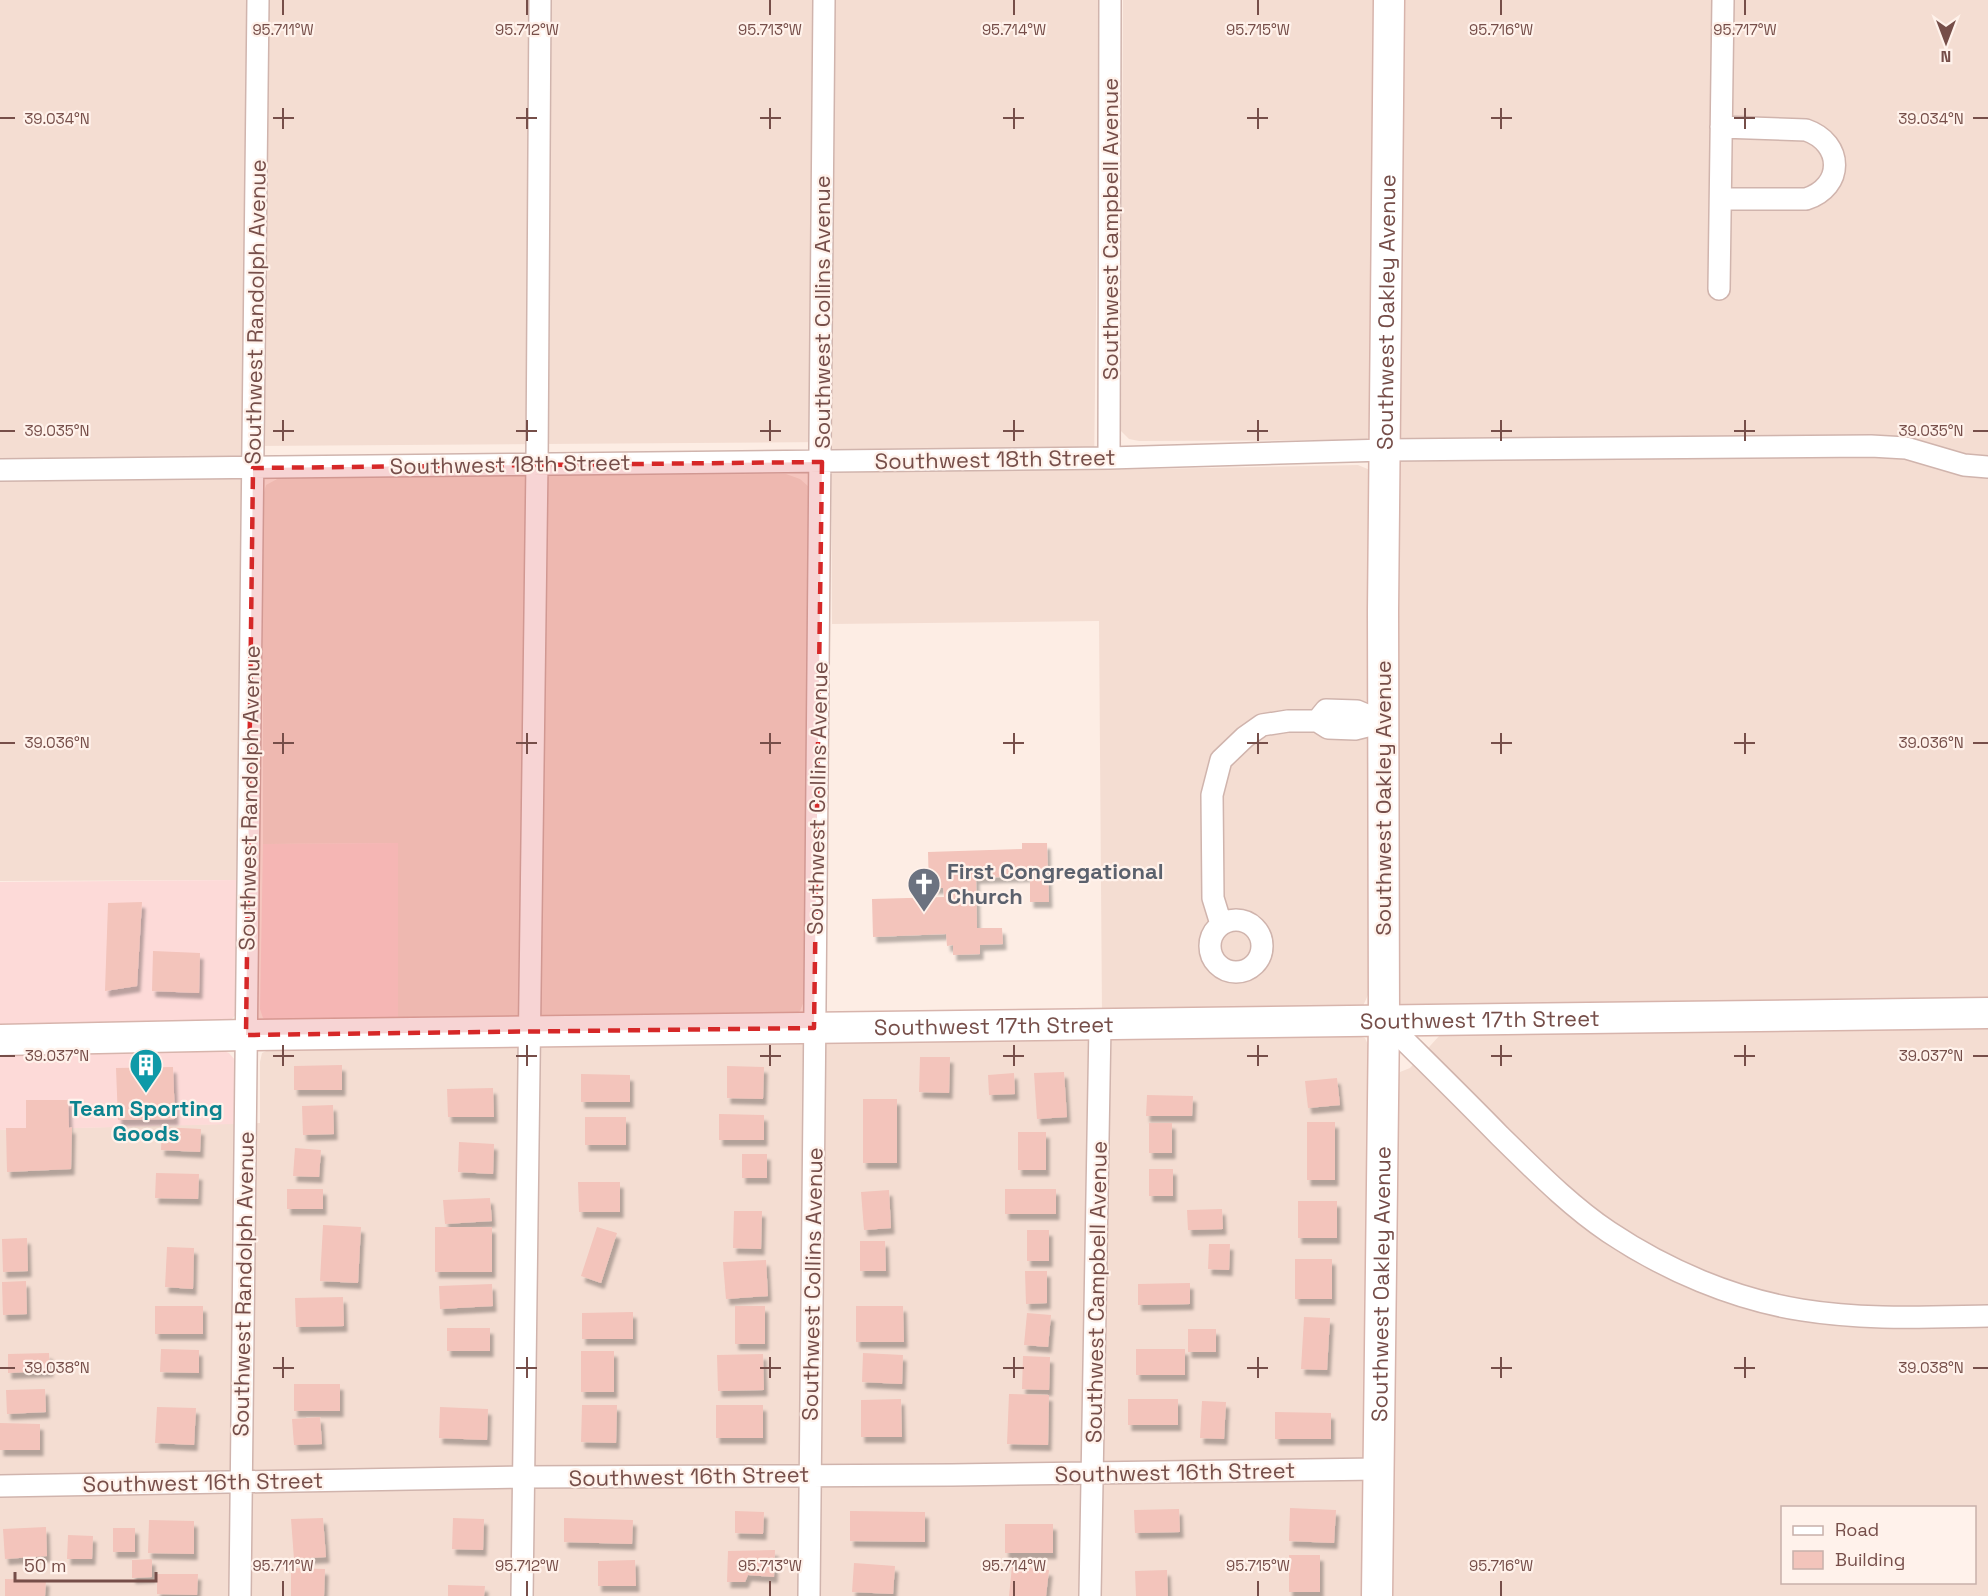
<svg xmlns="http://www.w3.org/2000/svg" width="1988" height="1596" viewBox="0 0 1988 1596" font-family="'Space Grotesk',sans-serif">
<style>
.residential{fill:#f4ddd2;fill-rule:evenodd}
.commercial{fill:#fddad8}
.building{fill:#f3c4bb;filter:url(#shadow)}
.lines{fill:none;stroke-linecap:round;stroke-linejoin:round}
.street-casing{stroke:#d0b4ad;stroke-width:24}
.secondary-casing{stroke:#d7b4ac;stroke-width:33}
.street{stroke:#fff;stroke-width:21}
.secondary{stroke:#fff;stroke-width:30}
.marked{fill:#d62828;fill-opacity:0.2;stroke:#d62828;stroke-width:4.5;stroke-dasharray:12 8;stroke-linejoin:round}
.ticks{fill:none;stroke:#764e49;stroke-width:2}
.labels{text-anchor:middle;dominant-baseline:central;stroke-width:4.5;stroke-linejoin:round;paint-order:stroke}
.street-label{font-size:22px;fill:#764e49;stroke:#fff2eb}
.worship-label{font-size:22px;font-weight:bold;fill:#5b616d;stroke:#fff2eb;text-anchor:start}
.culture-label{font-size:22px;font-weight:bold;fill:#0d838f;stroke:#fff2eb}
.ticks-label{font-size:15px;text-anchor:middle;fill:#764e49;stroke:#fff2eb;stroke-width:4.5;stroke-linejoin:round;paint-order:stroke}
</style>
<defs>
<filter id="shadow"><feDropShadow dx="3.5" dy="6" stdDeviation="1.5" flood-color="#0004"/></filter>
</defs>
<rect width="100%" height="100%" fill="#fdede4"/>
<!-- residential -->
<path class="residential" d="M0 0H1100L1094 470 1358 465 1370 470 1374 480 1368 995 1362 1008 1102 1014 1099 621 832 624 831 442 242 446 240 880 0 881Z
M1123 0H1988V1001L1401 1007 1396 1000 1373 430 1367 439 1357 440 1139 441 1129 439 1121 431Z
M786 474 800 479 809 487 811 498 804 1001 800 1011 789 1018 398 1022V843L263 844V496L266 485 279 478 294 476Z
M1988 1026V1596H1390L1395 1083 1400 1072 1410 1068 1440 1035 1450 1032ZM1782 1508H1974V1582H1782Z
M1354 1035 1365 1038 1369 1047 1363 1596H0V1130L260 1123V1062L262 1053 271 1049Z"/>
<!-- commercial -->
<path class="commercial" d="M398 843V1022L270 1023 263 1018 260 1009 263 844Z
M240 880 238 1010 234 1017 227 1023 0 1029V882Z
M219 1049 229 1053 235 1060 234 1124 0 1130V1052Z"/>
<!-- building -->
<path class="building" d="M1022 843H1047L1049 902H1030V876L976 878 977 928H1002L1003 944 980 945V954L953 955V945L947 946 946 934 873 937 872 899 944 897 943 888H929L928 852 1022 849Z
M142 902 137 986 105 991 108 903Z
M153 951 200 953 199 993 152 991Z
M920 1057H950L949 1093 919 1092Z
M342 1065V1090H294V1066Z
M727 1066 764 1067 763 1099 727 1098Z
M173 1067 175 1119 118 1120 116 1068Z
M1064 1072 1067 1117 1037 1119 1034 1073Z
M1014 1073 1015 1094 989 1095 988 1075Z
M581 1074 630 1075V1102H581Z
M1337 1078 1340 1105 1308 1108 1305 1081Z
M493 1088 494 1117H448L447 1089Z
M1147 1095 1193 1096 1192 1116H1146Z
M863 1099H897V1163H863Z
M26 1100H68L69 1128 72 1127 71 1169 7 1172 6 1128H26Z
M333 1105 334 1134 303 1135 302 1106Z
M719 1114 764 1115V1140H719Z
M585 1117H626V1145H585Z
M1307 1122H1335V1180H1307Z
M1149 1123H1172V1153H1149Z
M162 1127 201 1129 200 1152 161 1150Z
M1018 1132H1046V1170H1018Z
M459 1142 494 1144 493 1174 458 1172Z
M295 1148 321 1150 319 1177 293 1176Z
M742 1154H767V1178H742Z
M1149 1169H1173V1196H1149Z
M156 1173 199 1174 198 1199 155 1198Z
M578 1182H620V1212H579Z
M287 1189H323V1209H287Z
M1005 1189H1056V1214H1005Z
M889 1190 891 1228 864 1230 861 1192Z
M490 1198 492 1221 445 1224 443 1200Z
M1298 1201H1337V1238H1298Z
M1222 1209 1223 1229 1188 1230 1187 1210Z
M734 1211H762L761 1249 733 1248Z
M323 1225 361 1227 358 1283 320 1281Z
M435 1227H492V1272H435Z
M597 1227 617 1233 601 1283 581 1276Z
M1027 1230H1049V1261H1027Z
M27 1238 28 1271 3 1272 2 1239Z
M860 1241H885L886 1271H860Z
M1209 1244H1230L1229 1270 1208 1269Z
M167 1247 194 1248 193 1289 165 1287Z
M1295 1259H1332V1299H1295Z
M766 1260 768 1296 726 1299 723 1262Z
M1025 1271H1047V1303L1026 1304Z
M26 1281 27 1314 3 1315 2 1282Z
M1190 1283V1304L1138 1305V1284Z
M492 1284 493 1306 440 1309 439 1286Z
M343 1297 344 1326 296 1327 295 1298Z
M155 1306H203V1334H155Z
M735 1306H765V1344H735Z
M856 1306H903L904 1342H856Z
M633 1312V1339H582V1313Z
M1027 1313 1051 1315 1048 1347 1024 1345Z
M1304 1317 1330 1318 1327 1370 1301 1369Z
M447 1328H490V1351H447Z
M1188 1329H1216V1352H1188Z
M161 1349 199 1350V1373L160 1372Z
M1136 1349H1185V1375H1136Z
M581 1351H614V1392H581Z
M49 1353 50 1371 8 1373V1354Z
M863 1353 903 1355 902 1384 862 1382Z
M763 1354 764 1390 718 1391 717 1355Z
M1023 1356 1050 1357 1049 1390 1022 1389Z
M294 1384H340V1411H294Z
M45 1389 46 1412 7 1414 6 1390Z
M1009 1394 1049 1395 1048 1445 1007 1444Z
M901 1399 902 1437H861V1400Z
M1128 1399H1178V1425H1128Z
M1202 1401 1226 1402 1224 1439 1200 1438Z
M582 1405H617L616 1443 581 1442Z
M716 1405H763V1438H716Z
M157 1407 196 1408 194 1445 155 1443Z
M440 1407 488 1409 487 1440 439 1438Z
M1275 1412 1331 1413V1439H1275Z
M320 1417 322 1444 294 1445 292 1419Z
M0 1423 40 1424V1450H0Z
M1290 1508 1336 1510 1334 1543 1289 1541Z
M1179 1509 1180 1532 1135 1533 1134 1510Z
M735 1511 764 1512 763 1534 735 1533Z
M850 1511 925 1512V1542L850 1541Z
M323 1518 326 1557 294 1559 291 1519Z
M453 1518 484 1519 483 1550 452 1549Z
M564 1518 633 1520 632 1544 564 1542Z
M149 1520 194 1521V1554L148 1553Z
M1005 1524H1053V1553H1005Z
M46 1527 47 1556 5 1559 3 1529Z
M113 1528H135V1552H113Z
M68 1535 93 1536 92 1559H67Z
M775 1550 774 1577 748 1575 745 1582H727L728 1551Z
M1289 1555H1320V1592H1289Z
M152 1559V1577L132 1578V1560Z
M635 1560 636 1586H598V1561Z
M854 1563 895 1566 893 1594 852 1592Z
M1012 1566 1049 1570 1046 1596H1009Z
M291 1568 325 1569 324 1596H291Z
M1167 1570 1168 1596H1136L1135 1571Z
M157 1574H198L197 1595 157 1594Z
M5 1579 46 1580 45 1596H5Z
M448 1585 485 1586 484 1596H448Z"/>
<g class="lines">
<!-- street casing -->
<g class="street-casing">
<path id="street" d="M1721 199H1806C1844 187 1844 143 1806 130L1721 127
M1719 289 1723 0
M1109 458 1110 0
M0 470 1109 458 1386 450 1871 446 1906 448 1964 465 1988 467
M1317 721 1326 710 1357 711 1383 722
M1210 946a26 26 0 1 1 52 0a26 26 0 1 1-52 0Z
M1221 924 1213 898 1212 795 1221 760 1245 737 1262 725 1288 721H1317L1328 728 1355 729 1383 722
M1384 1020C1423 1059 1462 1097 1500 1136 1535 1170 1569 1205 1609 1232 1666 1270 1733 1299 1802 1310 1863 1320 1926 1317 1988 1316
M0 1486 523 1477 952 1475 1378 1469
M240 1596 258 0
M522 1596 537 463 540 0
M809 1596C814 1064 821 532 824 0
M1090 1596 1100 1024"/>
</g>
<!-- secondary casing -->
<g class="secondary-casing">
<g id="secondary">
<path id="s1" d="M0 1040 246 1035 1988 1013"/>
<path id="s2" d="M1377 1596 1384 1020 1383 611 1389 0"/>
</g>
</g>
<!-- street -->
<use href="#street" class="street"/>
<!-- secondary -->
<use href="#secondary" class="secondary"/>
</g>
<!-- marked area -->
<path class="marked" d="M822 462 814 1028 246 1035 253 468Z"/>
<!-- ticks -->
<path class="ticks" d="M283 0V15M527 0V15M770 0V15M1014 0V15M1258 0V15M1501 0V15M1745 0V15M283 108V129M527 108V129M770 108V129M1014 108V129M1258 108V129M1501 108V129M1745 108V129M0 118H15M273 118H294M516 118H537M760 118H781M1003 118H1024M1247 118H1268M1491 118H1512M1734 118H1755M1973 118H1988M283 420V441M527 420V441M770 420V441M1014 420V441M1258 420V441M1501 420V441M1745 420V441M0 431H15M273 431H294M516 431H537M760 431H781M1003 431H1024M1247 431H1268M1491 431H1512M1734 431H1755M1973 431H1988M283 733V754M527 733V754M770 733V754M1014 733V754M1258 733V754M1501 733V754M1745 733V754M0 743H15M273 743H294M516 743H537M760 743H781M1003 743H1024M1247 743H1268M1491 743H1512M1734 743H1755M1973 743H1988M283 1045V1066M527 1045V1066M770 1045V1066M1014 1045V1066M1258 1045V1066M1501 1045V1066M1745 1045V1066M0 1056H15M273 1056H294M516 1056H537M760 1056H781M1003 1056H1024M1247 1056H1268M1491 1056H1512M1734 1056H1755M1973 1056H1988M283 1357V1378M527 1357V1378M770 1357V1378M1014 1357V1378M1258 1357V1378M1501 1357V1378M1745 1357V1378M0 1368H15M273 1368H294M516 1368H537M760 1368H781M1003 1368H1024M1247 1368H1268M1491 1368H1512M1734 1368H1755M1973 1368H1988M283 1581V1596M527 1581V1596M770 1581V1596M1014 1581V1596M1258 1581V1596M1501 1581V1596"/>
<!-- icons -->
<defs>
<g id="church-pin" transform="scale(1.725)"><path d="M0 17L-7.5 6A9.5 9.5 0 1 1 7.5 6Z" fill="#6b7280" stroke="#fff2eb"/><path d="M-1.2-6h2.4v3.5h3.3v2.4h-3.3V6h-2.4V-.1h-3.3v-2.4h3.3Z" fill="#fff"/></g>
<g id="building-pin" transform="scale(1.725)"><path d="M0 17L-7.5 6A9.5 9.5 0 1 1 7.5 6Z" fill="#0f9aa8" stroke="#fff2eb"/><path d="M-4-6H4V6H1V3H-1V6H-4ZM-2.5-4.3h1.7v1.8h-1.7ZM.8-4.3h1.7v1.8H.8ZM-2.5-1h1.7V.8h-1.7ZM.8-1h1.7V.8H.8Z" fill="#fff"/></g>
</defs>
<g fill-rule="evenodd">
<use href="#church-pin" x="924" y="884"/>
<use href="#building-pin" x="146" y="1065"/>
</g>
<g class="labels">
<!-- street labels -->
<g class="street-label">
<text transform="translate(1110 229) rotate(-90)">Southwest Campbell Avenue</text>
<text transform="translate(255 312) rotate(-89)">Southwest Randolph Avenue</text>
<text transform="translate(822 312) rotate(-90)">Southwest Collins Avenue</text>
<text stroke="none"><textPath href="#s2" startOffset="1284">Southwest Oakley Avenue</textPath></text>
<text transform="translate(995 459) rotate(-1)">Southwest 18th Street</text>
<text transform="translate(510 464) rotate(-1)">Southwest 18th Street</text>
<text transform="translate(249 798) rotate(-89)">Southwest Randolph Avenue</text>
<text transform="translate(817 798) rotate(-89)">Southwest Collins Avenue</text>
<text transform="translate(1383 798) rotate(-90)">Southwest Oakley Avenue</text>
<text stroke="none"><textPath href="#s1" startOffset="1480">Southwest 17th Street</textPath></text>
<text stroke="none"><textPath href="#s1" startOffset="994">Southwest 17th Street</textPath></text>
<text transform="translate(243 1284) rotate(-89)">Southwest Randolph Avenue</text>
<text transform="translate(812 1284) rotate(-89)">Southwest Collins Avenue</text>
<text stroke="none"><textPath href="#s2" startOffset="312">Southwest Oakley Avenue</textPath></text>
<text transform="translate(1096 1292) rotate(-89)">Southwest Campbell Avenue</text>
<text transform="translate(1175 1472) rotate(-1)">Southwest 16th Street</text>
<text transform="translate(689 1476) rotate(-1)">Southwest 16th Street</text>
<text transform="translate(203 1482) rotate(-1)">Southwest 16th Street</text>
</g>
<!-- worship labels -->
<g class="worship-label">
<text x="947" y="871">First Congregational<tspan x="947" dy="25">Church</tspan></text>
</g>
<!-- culture labels -->
<g class="culture-label">
<text x="146" y="1108">Team Sporting<tspan x="146" dy="25">Goods</tspan></text>
</g>
</g>
<g class="ticks-label">
<text x="283" y="35">95.711°W</text>
<text x="527" y="35">95.712°W</text>
<text x="770" y="35">95.713°W</text>
<text x="1014" y="35">95.714°W</text>
<text x="1258" y="35">95.715°W</text>
<text x="1501" y="35">95.716°W</text>
<text x="1745" y="35">95.717°W</text>
<text x="1931" y="124">39.034°N</text>
<text x="57" y="124">39.034°N</text>
<text x="1931" y="436">39.035°N</text>
<text x="57" y="436">39.035°N</text>
<text x="1931" y="748">39.036°N</text>
<text x="57" y="748">39.036°N</text>
<text x="1931" y="1061">39.037°N</text>
<text x="57" y="1061">39.037°N</text>
<text x="1931" y="1373">39.038°N</text>
<text x="57" y="1373">39.038°N</text>
<text x="283" y="1571">95.711°W</text>
<text x="527" y="1571">95.712°W</text>
<text x="770" y="1571">95.713°W</text>
<text x="1014" y="1571">95.714°W</text>
<text x="1258" y="1571">95.715°W</text>
<text x="1501" y="1571">95.716°W</text>
</g>
<!-- legend -->
<rect x="1781" y="1506" width="195" height="78" fill="#fff2eb" stroke="#c8b0aa" stroke-width="1.5"/>
<rect x="1793" y="1526" width="30" height="9" fill="#ffffff" stroke="#c8b0aa" stroke-width="1.5"/>
<text x="1835" y="1536" font-size="18" fill="#764e49">Road</text>
<rect x="1793" y="1551" width="30" height="18" fill="#f3c4bb" stroke="#c8b0aa" stroke-width="1.5"/>
<text x="1835" y="1566" font-size="18" fill="#764e49">Building</text>
<!-- north arrow -->
<g transform="translate(1946 42) rotate(180)" stroke="#fff2eb" stroke-width="4.5" paint-order="stroke">
<path d="M0-4.5L10 22L0 15L-10 22Z" fill="#764e49"/>
<text y="-9" font-size="16" font-weight="bold" text-anchor="middle" fill="#764e49">N</text>
</g>
<!-- scale -->
<path d="M15 1572v9h141v-9" fill="none" stroke="#764e49" stroke-width="3"/>
<text x="24" y="1572" font-size="18" fill="#764e49" stroke="#fff2eb" stroke-width="4.5" paint-order="stroke">50 m</text>
</svg>
